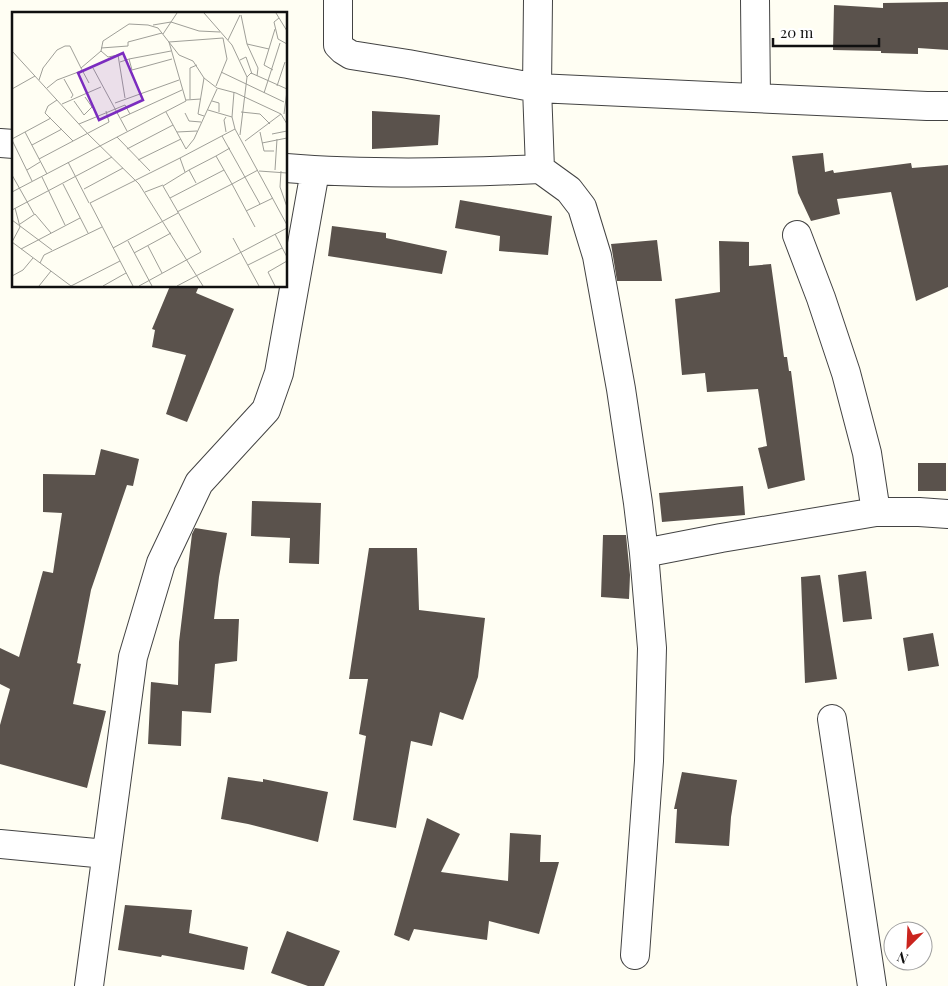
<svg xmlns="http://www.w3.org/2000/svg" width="948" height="986" viewBox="0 0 948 986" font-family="'Playfair Display',serif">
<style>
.building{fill:#5a524c}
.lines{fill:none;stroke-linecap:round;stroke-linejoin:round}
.minor-casing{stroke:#434343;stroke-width:30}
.minor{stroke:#fff;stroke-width:28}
.inset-road{fill:none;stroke:#9f9f98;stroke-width:1}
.view{fill:#7b2cbf;fill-opacity:0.15;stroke:#7b2cbf;stroke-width:2.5}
.inset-edge{fill:none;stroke:#101010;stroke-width:2.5}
</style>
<rect width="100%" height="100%" fill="#fffef3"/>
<!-- building -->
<path class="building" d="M948 2V50L918 48V54L881 53V51L833 50 834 5 883 8V3Z
M372 111 440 115 438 145 372 149Z
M823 153 825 172 833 170 834 173 911 163 912 168 948 165V287L916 301 891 192 837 199 840 214 811 221 798 193 792 156Z
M460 200 552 216 548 255 499 251 500 236 455 228Z
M332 226 386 233V238L447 251 442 274 328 256Z
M657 240 662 281H617L611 244Z
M719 241 749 242V266L771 264 784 357H787L789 371H791L805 480 768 489 758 448 767 446 758 389 707 392 705 373 682 375 675 299 720 292Z
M170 286H199L196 293 234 309 187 422 166 414 186 355 152 347 155 330 152 329Z
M101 449 139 459 133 486 127 485 91 590 77 663 81 664 73 704 106 711 87 788 0 764V725L10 689 0 684V648L19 657 43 571 53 573 62 513 43 512V474L95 475Z
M918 463H946V491H918Z
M743 486 745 515 662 522 659 493Z
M252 501 321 503 319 564 289 563 290 538 251 536Z
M195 528 227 533 219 577 214 619H239L237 661 215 664 211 713 182 711 181 746 148 744 151 682 178 685 179 642 192 534Z
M603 535H626L630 575 629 599 601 597Z
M369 548H417L419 610 485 618 478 677 463 720 440 712 432 746 411 741 396 828 353 820 366 736 359 734 368 679H349Z
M866 571 872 619 843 622 838 575Z
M820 575 837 679 805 683 801 577Z
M933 633 939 666 908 671 903 638Z
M682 772 737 780 731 817 729 846 675 843 677 809H674Z
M228 777 263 782V779L328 792 318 842 248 824 221 819Z
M427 818 460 834 441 872 508 881 510 833 541 835 540 862H559L539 934 489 921 487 940 414 929 409 941 394 935Z
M125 905 192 910 189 933 248 947 244 970 162 955 161 957 118 950Z
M287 931 340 951 324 986H308L271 973Z"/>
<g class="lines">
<!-- minor casing -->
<g class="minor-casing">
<path id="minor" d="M338 0V45L343 50 351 55 408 64 537 88 927 106H948
M538 0 537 88 540 169 569 190 582 207 597 256 621 389 638 503 644 553 652 648 649 761 635 955
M755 0 756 98
M0 143 14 144
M286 168C371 175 456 173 540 169
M797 235 821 298 846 373 867 453 876 512
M644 553 721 538 876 512H919L948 514
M832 719 872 986
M0 844 106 854
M89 986 133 657 161 563 199 483 266 410 279 373 315 171"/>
</g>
<!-- minor -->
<use href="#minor" class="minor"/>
</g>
<!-- overview -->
<g transform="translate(12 12)">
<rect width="275" height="275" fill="#fffef3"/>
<path class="inset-road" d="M192 1 220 33 235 65 228 123M264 1 275 19M229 3 235 32M267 6 262 10 266 27 275 32M141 13 159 10 187 19 208 20M151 22 165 1M216 28 228 3M89 36 116 34V30L150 21M0 39 76 122 127 172 191 274M117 47 159 39M228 48 234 45 240 62M108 50 117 47 120 58 160 47M81 56 115 119M261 58 252 53 263 17M209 60 272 90M245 64 246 56 235 32 257 37M235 65 239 61 275 77M52 67 61 83 59 86M27 68 31 56 45 38 53 34H58L69 56M77 71 69 56 89 39M204 74 215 47 211 26M265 74 273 50M35 76 45 68 69 59M0 77 23 64M222 80 220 105 223 117 275 213M252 81 268 31M113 86 106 43 96 45 89 39 91 29 117 12 136 13 146 16 167 43 181 49 192 66 205 76 224 81 269 102 275 112M178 87V56L185 53M45 88 36 94 33 101 61 129M174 88 189 87M62 89 72 103 80 95 73 85M200 89 207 91V100M103 91 167 68M50 92 89 75M196 98 220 105M154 100 174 137M229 100 248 102 258 112M173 101 177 109 189 110M272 102 275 79M192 104 186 102 192 66M109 106 170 78M67 112 113 93 118 102M13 120 35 162M165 120 185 119M214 120 212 108 214 105M248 120 252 139H262M260 122 275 119M210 124 248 192M105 125 138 159M0 127 39 106M0 128 20 169M233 129 269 102M250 131 275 126M20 133 50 117M218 136 204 144 220 172 246 158M115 137 161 113M174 137 182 127 205 77M27 147 97 110 94 99M126 148 169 127M56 150 77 191M15 158 28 150M263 158 265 127M247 159 275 161M269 159 268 175 275 195M173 160 168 146 223 117M0 163 22 202M30 165 53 213M184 171 177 158 204 144M51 172 76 221M72 177 111 156M0 180 174 89 157 30 211 26M133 180 151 173M158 186 212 158M0 198 100 145M234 199 261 186M165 200 220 172 243 215M0 208 40 238M8 212 23 202 39 221M263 222 275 245M221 226 247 274M116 229 140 274M0 230 59 274M0 230 8 215 3 196M136 234 150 261M101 236 166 201M9 237 68 206M122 241 159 221M28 251 32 243 90 215M236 253 270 236M0 264 11 258 21 246M27 274 39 259M59 274 108 249M91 274 114 261M121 274 78 191 168 146M127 274 189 240 151 174 177 158M165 274 275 216M263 274 256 260 275 249"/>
<path class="view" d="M111 41 131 88 87 108 66 61Z"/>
<rect width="275" height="275" class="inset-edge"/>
</g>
<!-- north arrow -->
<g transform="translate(908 946) rotate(204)"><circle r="24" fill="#ffffff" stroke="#9f9f9f"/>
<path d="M0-4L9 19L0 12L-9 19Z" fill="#ca241e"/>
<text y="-8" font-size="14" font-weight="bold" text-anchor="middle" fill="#101010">N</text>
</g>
<!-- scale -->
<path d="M773 38v8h106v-8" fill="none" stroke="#101010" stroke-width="2.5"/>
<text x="780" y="38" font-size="15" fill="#101010" stroke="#ffffff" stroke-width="4" paint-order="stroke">20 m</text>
</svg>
